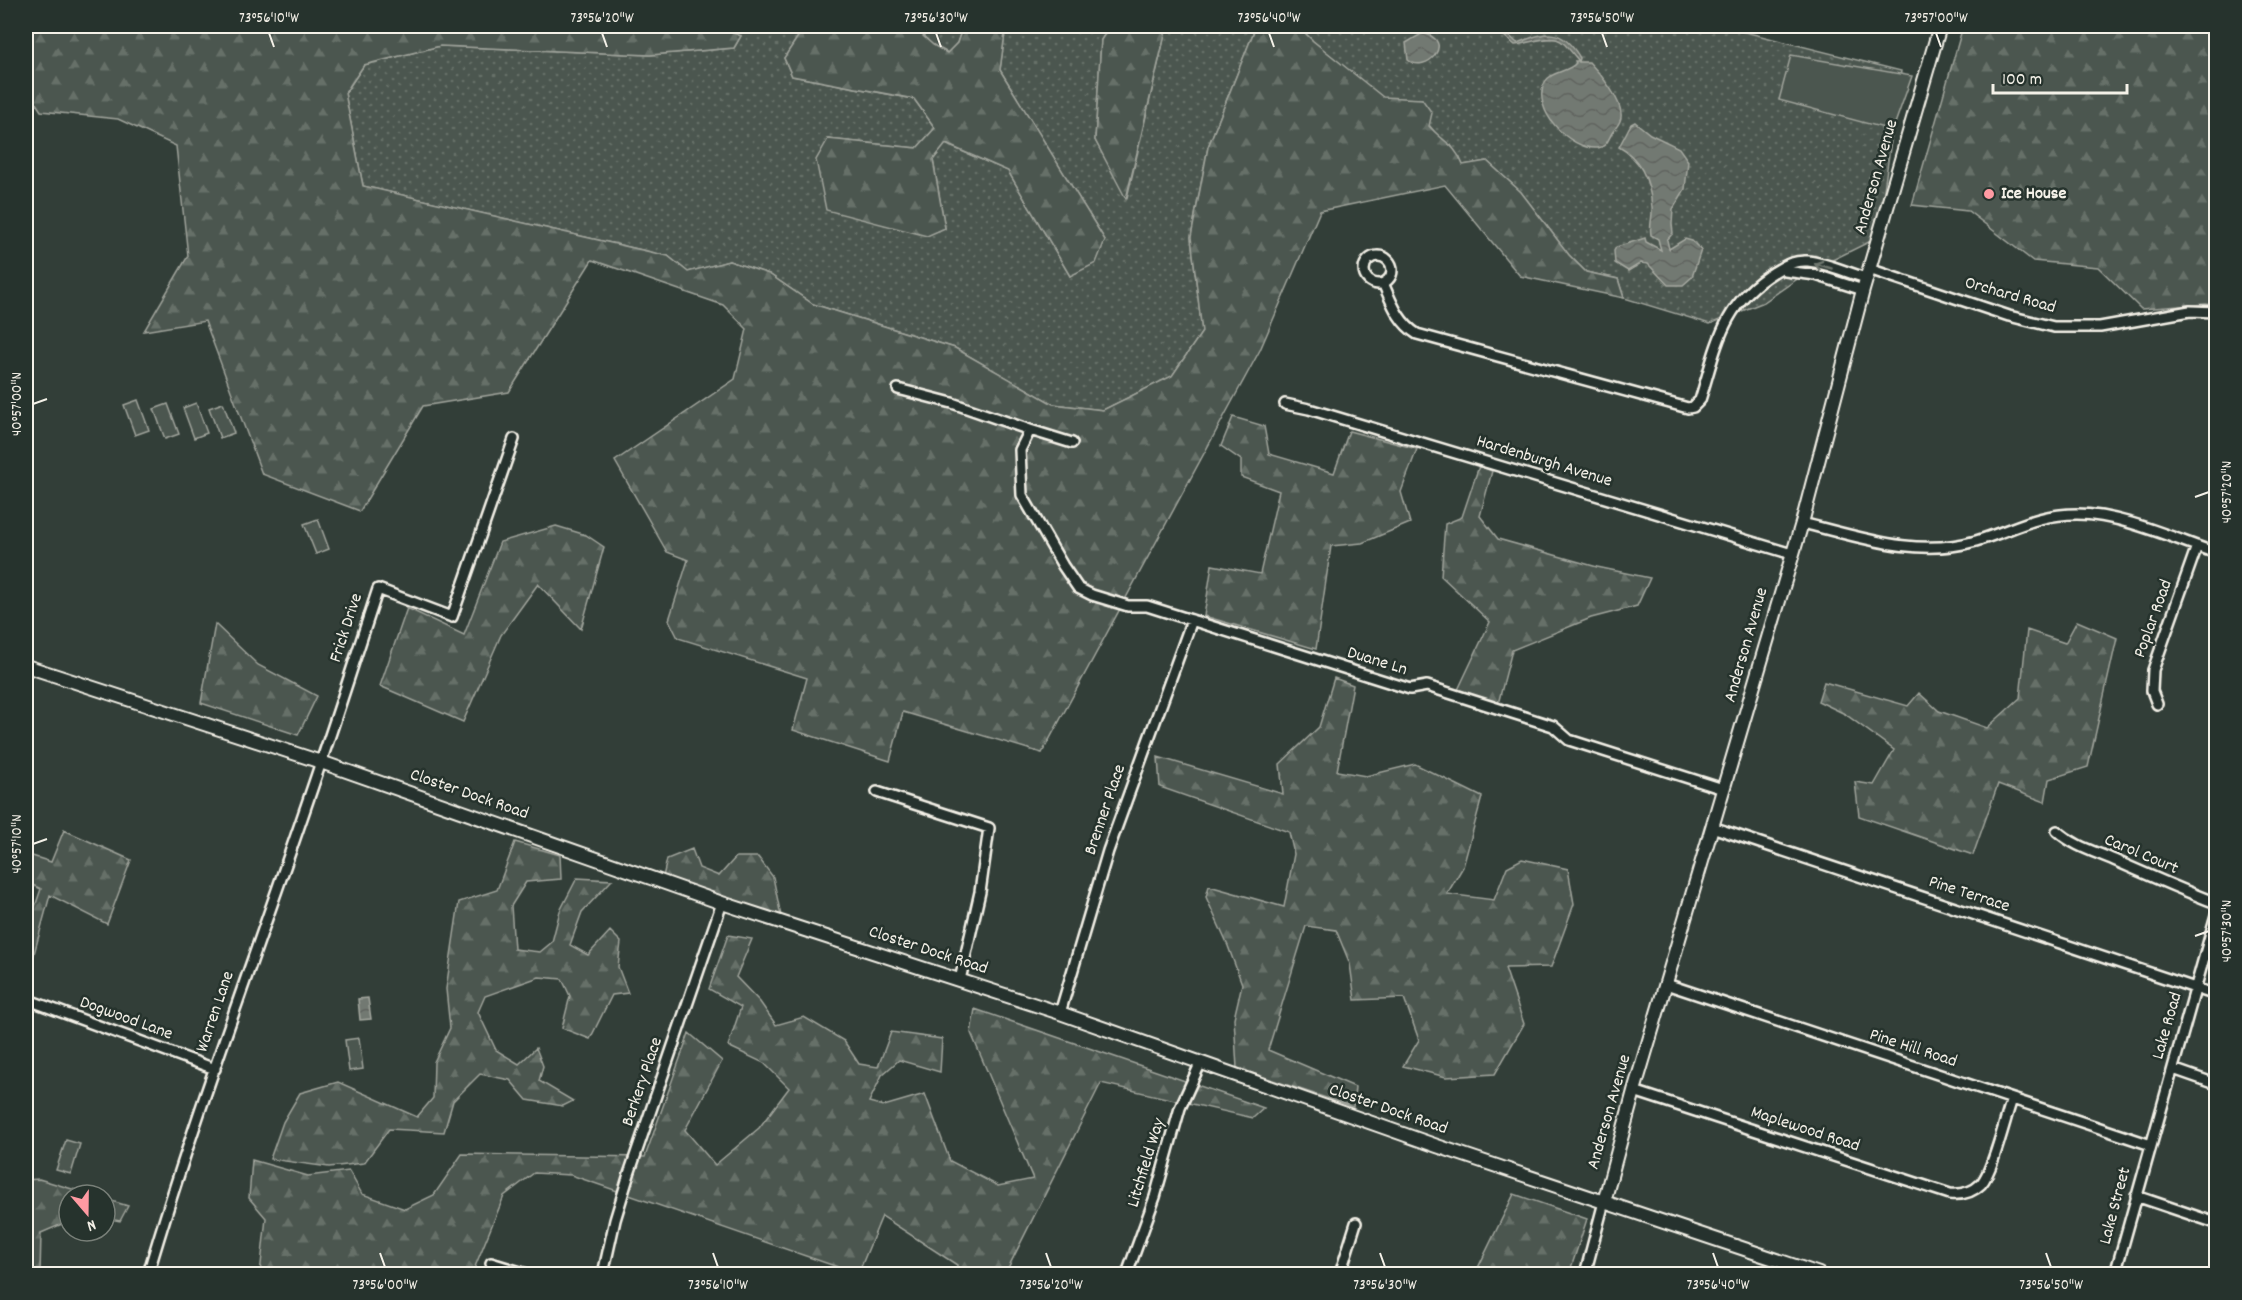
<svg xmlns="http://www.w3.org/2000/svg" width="2242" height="1300" viewBox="0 0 2242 1300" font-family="Dekko,sans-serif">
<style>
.grass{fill:url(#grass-dots);stroke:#a0a49c;stroke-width:1.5}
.forest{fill:url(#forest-firs);stroke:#a0a49c;stroke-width:1.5}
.pitch{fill:#4c564f;stroke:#a0a49c;stroke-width:1.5}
.water{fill:url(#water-waves);stroke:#a6a9a1;stroke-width:1.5}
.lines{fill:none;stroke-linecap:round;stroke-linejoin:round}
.minor-casing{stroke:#f4f1e8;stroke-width:14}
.major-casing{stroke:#f4f1e8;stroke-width:16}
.minor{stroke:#26332d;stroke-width:9}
.major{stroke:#26332d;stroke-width:12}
.oneway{stroke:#6e766e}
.ticks{fill:none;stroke:#f4f1e8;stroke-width:2}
.poi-dot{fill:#ff9aa2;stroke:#26332d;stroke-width:2}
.labels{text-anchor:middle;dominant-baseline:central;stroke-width:5;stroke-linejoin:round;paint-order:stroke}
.street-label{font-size:18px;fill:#f4f1e8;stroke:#26332d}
.poi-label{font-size:18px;font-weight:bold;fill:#f4f1e8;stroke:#26332d;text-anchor:start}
.neatline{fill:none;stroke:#f4f1e8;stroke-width:2}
.ticks-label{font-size:15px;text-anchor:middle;fill:#f4f1e8}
</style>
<defs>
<pattern id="grass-dots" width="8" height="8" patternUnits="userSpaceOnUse" patternTransform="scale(1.5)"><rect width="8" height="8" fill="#4c564f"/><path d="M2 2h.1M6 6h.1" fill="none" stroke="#666f68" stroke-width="1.8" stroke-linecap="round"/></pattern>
<pattern id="forest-firs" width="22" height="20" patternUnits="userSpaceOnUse" patternTransform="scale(1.5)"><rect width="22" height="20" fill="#4c564f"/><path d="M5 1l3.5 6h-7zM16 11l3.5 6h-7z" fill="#666f68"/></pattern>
<pattern id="water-waves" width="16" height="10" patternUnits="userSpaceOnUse" patternTransform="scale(1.5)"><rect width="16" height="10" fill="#727972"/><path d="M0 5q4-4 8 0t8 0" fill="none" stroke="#60635e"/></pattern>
</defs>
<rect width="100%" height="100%" fill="#323e38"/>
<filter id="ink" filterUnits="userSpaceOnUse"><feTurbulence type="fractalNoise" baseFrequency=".0167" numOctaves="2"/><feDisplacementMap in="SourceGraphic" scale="12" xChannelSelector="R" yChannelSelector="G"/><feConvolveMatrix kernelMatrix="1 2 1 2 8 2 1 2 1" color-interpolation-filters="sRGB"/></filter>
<g filter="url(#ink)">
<!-- grass -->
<path class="grass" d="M715 26H805L784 58 792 76 914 99 935 128 917 148 828 139 945 228 933 160 945 144 1008 171 1070 276 1105 240 1000 70 1006 26H1110L1101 40 1095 140 1127 198 1167 26H1256L1208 147 1191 237 1202 332 1172 376 1103 410 1053 404 955 348 813 304 769 274 729 261 688 272 668 256 363 186 345 93 364 65 440 46 650 55 734 48 741 36Z
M926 26H963L957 43 948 53 933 45 923 36Z
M1298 26H1729L1733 29 1901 71 1877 238 1806 273 1764 302 1710 324 1624 298 1618 279 1586 272 1569 255 1521 192 1487 161 1463 165 1451 145 1442 141 1429 125 1422 99 1383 98 1313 41Z"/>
<!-- forest -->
<path class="forest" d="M26 26H715L741 36 734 48 650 55 440 46 364 65 345 93 363 186 668 256 688 272 729 261 769 274 813 304 955 348 1053 404 1103 410 1172 376 1202 332 1191 237 1208 147 1256 26H1298L1313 41 1383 97 1422 99 1432 113 1429 126C1442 141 1456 145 1463 165L1487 161 1521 192 1569 255 1586 272 1618 279 1624 298 1520 276 1445 185 1320 211 1260 350 1042 753 903 712 890 761 793 730 807 678 678 638 669 620 688 560 667 552 615 461 735 379 747 329 723 305 592 260 509 392 423 406 360 511 262 474 205 321 144 331 188 256 176 146 118 119 41 111 26 88Z
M805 26H926L923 36 933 45 947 53 957 43 963 26H1006L1000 70 1105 240 1096 263 1070 276 1008 171 946 144 933 160 945 228 927 236 826 210 816 160 828 139 917 148 935 128 914 99 792 76 784 58Z
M1110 26H1167L1126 199 1095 140 1101 40Z
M1963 26H2216V306L2206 304 2141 309 2098 267 2033 261 1968 211 1912 205Z
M1233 417 1264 426 1269 454 1334 473 1349 431 1417 449 1401 492 1410 523 1362 543 1331 546 1316 649 1204 616 1212 565 1260 574 1279 491 1241 477V460L1221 446Z
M1479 466 1492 471 1480 516 1498 539 1597 567 1650 578 1637 606 1591 618 1512 650 1498 704 1457 692 1490 622 1441 576 1445 524 1462 517Z
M556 526 586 535 604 547 581 629 538 584 501 635 463 722 380 686 407 608 464 635 500 542Z
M2077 621 2117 638 2088 767 2049 779 2045 802 1998 784 1973 855 1859 816 1855 782 1874 785 1894 750 1845 714 1818 701 1824 682 1908 706 1919 693 1939 711 1987 728 2020 698 2027 630 2065 643Z
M215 624 258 665 317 696 298 735 201 703Z
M1334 678 1353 685 1337 771 1366 776 1415 764 1482 797 1463 867 1447 894 1494 900 1507 867 1522 859 1568 869 1574 904 1551 967 1505 968 1524 1024 1495 1074 1446 1077 1403 1066 1419 1040 1404 998 1355 1000 1350 964 1336 930 1306 926 1268 1050 1355 1087 1353 1107 1237 1068 1234 1018 1242 984 1228 946 1206 897 1209 886 1284 907 1294 854 1289 832 1160 787 1158 757 1283 794 1280 764 1319 727Z
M64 830 131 860 107 924 50 895 26 983V933L41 889 26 882V854L51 862Z
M515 842 560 855 561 879 526 882 511 906 514 949 540 952 552 942 560 911 577 878 612 880 582 912 570 945 588 955 610 931 621 942 618 967 628 993 612 995 590 1039 562 1028 570 996 562 979 539 977 485 996 478 1012 496 1050 519 1064 536 1048 543 1066 539 1081 573 1101 563 1106 527 1100 510 1080 480 1074 453 1101 444 1132 389 1129 364 1163 329 1167 270 1159 283 1122 300 1093 338 1082 417 1117 433 1098 434 1062 450 1028 446 989 459 902 497 890Z
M692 849 699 868 719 876 736 857H758L773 877 781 916 663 877 667 859Z
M728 935 752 939 736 977 760 1002 776 1025 804 1017 844 1041 859 1064 878 1067 891 1032 942 1039 940 1072 899 1060 882 1075 869 1102 884 1106 925 1094 950 1161 998 1186 1033 1179 971 1033 975 1009 1264 1108 1253 1118 1101 1083 1005 1274H957V1265L882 1216 858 1274 571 1175 534 1173 504 1196 472 1274H260L266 1218 249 1198 252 1160 308 1176 349 1171 362 1194 405 1209 434 1195 462 1154 645 1157 689 1033 722 1061 685 1130 715 1165 759 1128 789 1088 764 1063 728 1046 741 1007 709 989Z
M39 1179 92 1195H69V1221L41 1233 40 1274H26V1180Z
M1514 1194 1587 1219 1569 1274H1475Z
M105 1199 128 1206 120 1221 105 1218Z"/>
<!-- pitch -->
<path class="pitch" d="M1791 55 1912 76 1892 132V130L1779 100Z
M138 400 149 430 135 435 124 405Z
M196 403 207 433 194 438 183 408Z
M223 403 234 433 220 438 209 408Z
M168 404 179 434 165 439 154 409Z
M318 519 329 549 316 554 304 524Z
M359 1038 363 1069 349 1071 345 1040Z
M66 1140 80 1144 71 1174 56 1170Z"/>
<!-- water -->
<path class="water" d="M1492 26H1499L1517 43C1547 31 1562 27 1580 58L1579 62H1589C1600 73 1623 101 1621 117 1621 123 1615 128 1612 133 1608 140 1607 147 1597 148 1570 150 1530 109 1545 82 1551 71 1569 72 1576 63L1575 61H1579C1559 37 1561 35 1529 42 1524 43 1520 45 1515 45Z
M1423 33C1457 41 1426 75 1408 60L1406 43Z
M1635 122 1650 134 1679 148 1688 161 1685 189 1673 209 1672 224 1673 233 1667 240 1669 249 1685 239 1692 241 1701 250 1692 277 1683 285H1668L1648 264 1641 263 1628 271 1615 263 1614 251 1616 247 1645 238 1646 242 1661 250 1658 239 1651 235C1649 225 1653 217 1652 207 1650 181 1641 159 1619 147L1631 124Z
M368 998 371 1019 360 1020 358 999Z"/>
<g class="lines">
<!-- minor casing -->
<g class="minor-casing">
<path id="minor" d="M1364 270a14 14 0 1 1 28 0a14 14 0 1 1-28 0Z
M1781 268 1785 271 1816 275 1863 290
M1869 269 2009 316 2054 327H2100L2190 311 2216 312
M1383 283C1392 303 1398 322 1417 334L1688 408 1693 407 1700 400C1717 346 1722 304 1774 272 1786 265 1794 260 1808 261 1827 263 1848 273 1866 278
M898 389 952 403 1030 430 1020 450 1022 495 1063 566 1078 588 1092 595 1128 606H1147L1410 689 1427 686 1553 726 1569 740 1723 789
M1285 404 1309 409 1792 554
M1030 430 1072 443
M1802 523C1860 537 1917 558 1976 541 2013 530 2036 514 2077 514 2121 514 2175 539 2216 553
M2157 704 2152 691 2153 670 2197 546
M877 792 989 828 980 892 960 980
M1712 827 2216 995
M2057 831C2074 846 2093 851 2114 860 2148 875 2182 890 2216 903
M1666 984 2151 1145
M26 999 215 1069
M1060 1013 1108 851 1192 620
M2173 1069 2216 1084
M1634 1091 1950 1194C1961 1195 1972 1193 1981 1184 1993 1171 2005 1119 2012 1099
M2136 1196 2216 1223
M491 1263 527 1274
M148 1274C199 1101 264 933 321 762 341 704 359 646 378 589L452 617 514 439
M603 1274 615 1220 629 1174 722 903
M1127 1274 1155 1197 1180 1108 1201 1062
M1340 1274 1356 1223
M1585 1274 1604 1202
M2115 1274 2216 915"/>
</g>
<!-- major casing -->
<g class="major-casing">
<path id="major" d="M26 666 321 762 722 903 1060 1013 1437 1146 1819 1274
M1604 1202 1634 1091 1802 523 1863 290 1940 26"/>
</g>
<!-- minor -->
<use href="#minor" class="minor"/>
<!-- major -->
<use href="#major" class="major"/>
</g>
<!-- one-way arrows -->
<defs><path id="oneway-shaft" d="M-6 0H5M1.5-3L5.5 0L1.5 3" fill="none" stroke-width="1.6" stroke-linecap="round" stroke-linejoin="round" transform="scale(1.5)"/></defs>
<use class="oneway" href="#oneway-shaft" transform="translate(1823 266) rotate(-164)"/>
</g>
<!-- ticks -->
<path class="ticks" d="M269 33 274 47M602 33 607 47M936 33 941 47M1269 33 1274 47M1602 33 1607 47M1936 33 1941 47M33 404 47 399M2195 497 2209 492M33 844 47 839M2195 936 2209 931M380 1253 385 1267M713 1253 718 1267M1046 1253 1051 1267M1380 1253 1385 1267M1713 1253 1718 1267M2046 1253 2051 1267"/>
<!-- markers -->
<circle class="poi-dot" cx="1989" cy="194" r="6"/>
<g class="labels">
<!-- street labels -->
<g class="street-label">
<text transform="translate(1877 177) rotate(-74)">Anderson Avenue</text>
<text transform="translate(2010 296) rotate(16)">Orchard Road</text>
<text transform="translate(1544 462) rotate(17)">Hardenburgh Avenue</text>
<text transform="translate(2154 619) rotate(-70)">Poplar Road</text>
<text transform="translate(347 628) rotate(-72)">Frick Drive</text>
<text transform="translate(1747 645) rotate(-74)">Anderson Avenue</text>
<text transform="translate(1377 662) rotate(17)">Duane Ln</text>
<text transform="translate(469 795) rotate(19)">Closter Dock Road</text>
<text transform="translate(1106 810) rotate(-71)">Brenner Place</text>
<text transform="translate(2141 855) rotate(23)">Carol Court</text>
<text transform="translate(1969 895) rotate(18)">Pine Terrace</text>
<text transform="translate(928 951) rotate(18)">Closter Dock Road</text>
<text transform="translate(216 1012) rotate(-71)">Warren Lane</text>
<text transform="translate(126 1019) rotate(20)">Dogwood Lane</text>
<text transform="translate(2168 1026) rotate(-74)">Lake Road</text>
<text transform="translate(1913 1049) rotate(18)">Pine Hill Road</text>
<text transform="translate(643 1082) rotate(-71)">Berkery Place</text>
<text transform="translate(1388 1110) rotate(19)">Closter Dock Road</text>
<text transform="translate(1610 1112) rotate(-74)">Anderson Avenue</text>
<text transform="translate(1805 1130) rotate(18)">Maplewood Road</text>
<text transform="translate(1147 1163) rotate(-73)">Litchfield Way</text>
<text transform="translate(2116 1206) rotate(-75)">Lake Street</text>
</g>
<!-- poi labels -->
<g class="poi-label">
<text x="2001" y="194">Ice House</text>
</g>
</g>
<!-- margin -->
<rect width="2242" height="1300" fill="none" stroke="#26332d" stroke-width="66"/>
<!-- north arrow -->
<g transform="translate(87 1213) rotate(160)"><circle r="28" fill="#26332d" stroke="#787f78" stroke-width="1.5"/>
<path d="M0-4.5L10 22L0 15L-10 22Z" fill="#ff9aa2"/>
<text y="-9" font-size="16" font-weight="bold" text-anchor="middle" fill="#f4f1e8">N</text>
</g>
<!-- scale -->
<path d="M1993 84v9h134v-9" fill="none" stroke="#f4f1e8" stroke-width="3"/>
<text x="2002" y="84" font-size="18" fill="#f4f1e8" stroke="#26332d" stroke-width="4.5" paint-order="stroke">100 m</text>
<rect x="33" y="33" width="2176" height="1234" class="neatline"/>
<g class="ticks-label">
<text x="269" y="22">73°56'10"W</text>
<text x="602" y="22">73°56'20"W</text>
<text x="936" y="22">73°56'30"W</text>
<text x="1269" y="22">73°56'40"W</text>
<text x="1602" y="22">73°56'50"W</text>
<text x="1936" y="22">73°57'00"W</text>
<text transform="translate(16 404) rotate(-90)" y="5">40°57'00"N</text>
<text transform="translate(2226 492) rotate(-90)" y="5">40°57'20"N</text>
<text transform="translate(16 844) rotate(-90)" y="5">40°57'10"N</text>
<text transform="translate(2226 931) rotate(-90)" y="5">40°57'30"N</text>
<text x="385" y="1289">73°56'00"W</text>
<text x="718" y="1289">73°56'10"W</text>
<text x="1051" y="1289">73°56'20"W</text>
<text x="1385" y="1289">73°56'30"W</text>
<text x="1718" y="1289">73°56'40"W</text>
<text x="2051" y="1289">73°56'50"W</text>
</g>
</svg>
